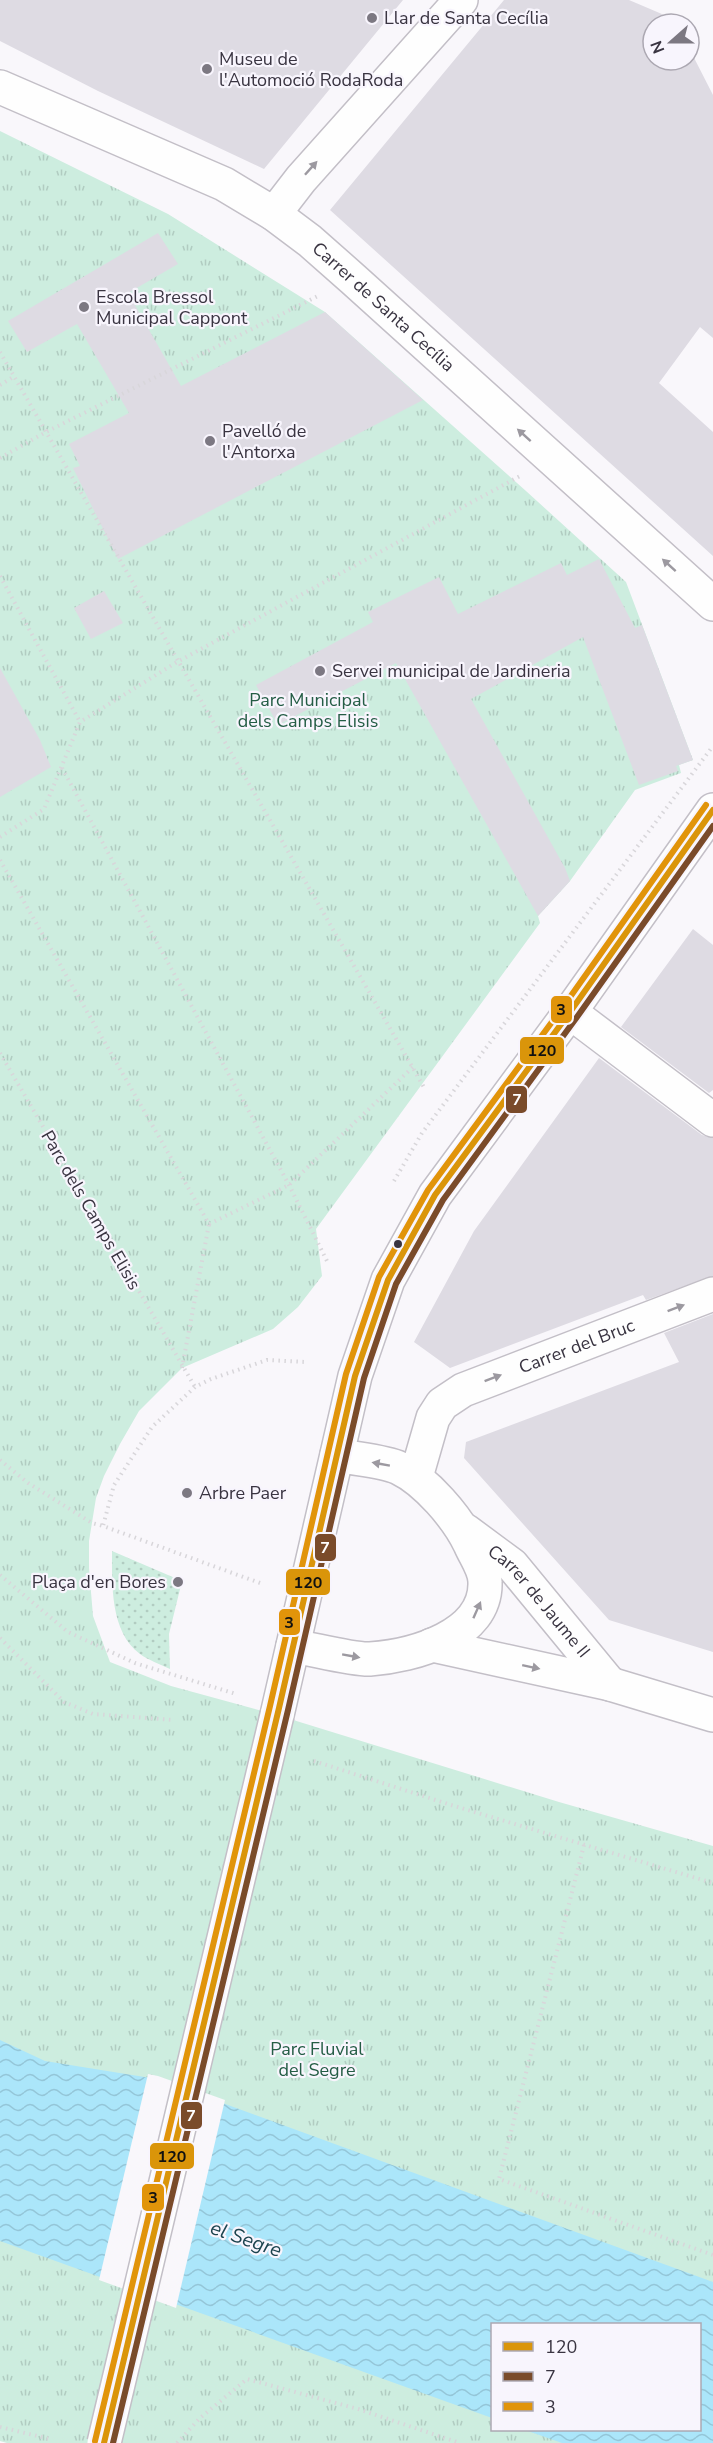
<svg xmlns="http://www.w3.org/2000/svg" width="713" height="2443" viewBox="0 0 713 2443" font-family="'Nunito Sans',sans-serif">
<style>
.grass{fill:url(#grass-dots)}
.park{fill:url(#park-tufts);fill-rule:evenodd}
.water{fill:url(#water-waves)}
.pier{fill:#f9f7fb}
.building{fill:#dedbe3}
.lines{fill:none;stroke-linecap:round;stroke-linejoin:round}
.minor-casing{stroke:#c3bfc7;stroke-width:36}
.major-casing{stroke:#c3bfc7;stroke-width:36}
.path{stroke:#d8d6da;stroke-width:4;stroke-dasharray:1.5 4.5;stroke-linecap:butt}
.minor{stroke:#fefefe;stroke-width:33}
.major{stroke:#fefefe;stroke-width:33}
.major-bridge-casing{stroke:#c3bfc7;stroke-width:36;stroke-linecap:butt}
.major-bridge{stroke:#fefefe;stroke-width:33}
.bus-1-casing{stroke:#f8f5fd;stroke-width:10}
.bus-2-casing{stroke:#f8f5fd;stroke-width:10}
.bus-3-casing{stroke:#f8f5fd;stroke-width:10}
.bus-1{stroke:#da950a;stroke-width:6}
.bus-2{stroke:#7a4b2a;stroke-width:6}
.bus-3{stroke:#e1940a;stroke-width:6}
.oneway{fill:#9c99a0}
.poi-dot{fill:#7c7882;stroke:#f8f5fd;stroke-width:2}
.bus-dot{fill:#393441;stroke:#f8f5fd;stroke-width:2}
.labels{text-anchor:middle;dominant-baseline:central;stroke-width:4.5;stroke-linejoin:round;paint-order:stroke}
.poi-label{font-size:18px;fill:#393441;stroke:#f8f5fd;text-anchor:start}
.street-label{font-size:18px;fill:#393441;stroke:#f8f5fd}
.park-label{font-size:18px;fill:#245d45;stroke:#f8f5fd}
.water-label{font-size:20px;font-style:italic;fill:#1c444f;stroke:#f8f5fd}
.line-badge{stroke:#f8f5fd;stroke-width:2}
.badge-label{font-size:16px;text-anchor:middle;font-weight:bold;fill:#fff}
.pale-badge-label{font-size:16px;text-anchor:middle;font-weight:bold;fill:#111}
</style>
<defs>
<pattern id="grass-dots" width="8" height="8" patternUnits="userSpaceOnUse" patternTransform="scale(1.5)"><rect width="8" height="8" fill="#cdeddf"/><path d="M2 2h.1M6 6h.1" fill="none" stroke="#b1ccc1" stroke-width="1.8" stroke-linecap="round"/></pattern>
<pattern id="park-tufts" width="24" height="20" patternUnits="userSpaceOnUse" patternTransform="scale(1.5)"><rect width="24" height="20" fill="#cdeddf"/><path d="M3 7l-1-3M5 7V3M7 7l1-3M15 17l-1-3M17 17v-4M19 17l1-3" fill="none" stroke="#b1ccc1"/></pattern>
<pattern id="water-waves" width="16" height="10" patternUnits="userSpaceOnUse" patternTransform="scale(1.5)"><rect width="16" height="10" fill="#abe6fa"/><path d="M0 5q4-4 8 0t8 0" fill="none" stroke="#94c6d8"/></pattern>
</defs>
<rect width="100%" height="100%" fill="#f9f7fb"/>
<!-- grass -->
<path class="grass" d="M112 1551 182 1581 169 1634 170 1669C160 1664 148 1660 140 1654 110 1632 112 1584 112 1551Z"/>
<!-- park -->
<path class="park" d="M0 131 168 214 325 312 526 491 626 582 693 760 679 765 681 773 635 790 570 881 538 916 540 923 316 1229 322 1276 298 1307 273 1329 182 1368 139 1411 120 1444 104 1476 96 1498 89 1541V1568L93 1616 110 1662 171 1686 277 1715 559 1802 713 1846V2443H7L0 2441ZM492 2324H700V2430H492Z"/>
<!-- water -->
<path class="water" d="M0 2040 45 2061 157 2079 713 2282V2443H562L525 2430H700V2324H492V2418L0 2241Z"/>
<!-- pier -->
<path class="pier" d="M148 2074 158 2076 225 2100 176 2308 99 2280Z"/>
<!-- building -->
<path class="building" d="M0 0H403L264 169 98 91 0 41Z
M504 0H629L676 20 677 24H653V60H689V48L713 95V338L700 327 659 383 713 432V556L330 210Z
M158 233 178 264 128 293 181 386 325 312 423 400 118 559 73 468 80 466 69 444 129 413 77 324 27 352 8 321Z
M599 559 635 628 642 625 693 760 676 766 678 771 639 785 583 637 471 699 565 868 570 881 538 916 396 663 278 725 256 685 373 622 368 612 439 577 458 614 561 563 567 575Z
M104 591 123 623 91 639 74 608Z
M0 668 40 740 51 767 0 797Z
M693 929 713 945V1090L709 1093 621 1027Z
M599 1058 702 1135 713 1138V1276L646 1300 643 1295 450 1368 414 1342 474 1231Z
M713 1314V1652L609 1620 464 1458 466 1442 679 1362 664 1333Z"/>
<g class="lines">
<!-- minor casing -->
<g class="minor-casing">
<g id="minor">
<path id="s1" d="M0 87 224 184 274 214 310 241 353 279 713 604"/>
<path d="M274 214 301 179 461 0"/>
<path d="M570 1012 713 1120"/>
<path id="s2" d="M416 1477 433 1418 442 1404 463 1390 713 1294"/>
<path id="s3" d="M466 1531 512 1565 610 1684"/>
<path d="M432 1645 610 1684 713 1715"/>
<path d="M293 1646C313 1649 353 1660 370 1659 413 1656 487 1636 485 1582 485 1569 475 1556 470 1544 457 1517 426 1481 399 1468 384 1461 354 1459 337 1455"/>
</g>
</g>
<!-- major casing -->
<g class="major-casing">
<path id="major" d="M277 1715 355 1376 388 1280 435 1195 570 1012 713 810"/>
</g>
<!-- path -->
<path class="path" d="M0 352 425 1089
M0 385 15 376
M0 458 46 432 320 295
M0 576 80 722
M62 768 289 1185 328 1263
M0 837 44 809 80 722 177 662 520 476
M0 860 209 1224 289 1185 413 1067
M0 1053 195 1387
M394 1181 422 1133 713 746
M182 1368 209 1224
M0 1460 28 1483 92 1523 103 1526
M0 1575 68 1632 135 1663 236 1694
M260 1583 103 1526 114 1485 152 1427 195 1387 211 1379 267 1360 306 1362
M0 1638 64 1702 93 1714 174 1720
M314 1761 451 1805 713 1883
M584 1845 499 2179 713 2255
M0 2427 50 2439
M177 2443 200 2418 247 2379 358 2409 460 2443"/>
<!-- minor -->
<use href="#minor" class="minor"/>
<!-- major -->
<use href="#major" class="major"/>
<!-- major-bridge casing -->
<g class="major-bridge-casing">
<path id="major-bridge" d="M104 2443 277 1715"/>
</g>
<!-- major-bridge -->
<use href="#major-bridge" class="major-bridge"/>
<!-- bus-1 casing -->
<g class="bus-1-casing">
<path id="bus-1" d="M104 2443 279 1708 355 1376 388 1280 435 1195 570 1012 713 810"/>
</g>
<!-- bus-2 casing -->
<g class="bus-2-casing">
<path id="bus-2" d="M113 2443 288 1710 364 1378 396 1284 443 1200 577 1017 713 826"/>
</g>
<!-- bus-3 casing -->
<g class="bus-3-casing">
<path id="bus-3" d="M95 2441 270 1706 346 1374 379 1277 428 1190 563 1007 706 805"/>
</g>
<!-- bus-1 -->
<use href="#bus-1" class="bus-1"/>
<!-- bus-2 -->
<use href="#bus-2" class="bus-2"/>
<!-- bus-3 -->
<use href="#bus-3" class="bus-3"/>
</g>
<!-- one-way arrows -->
<defs><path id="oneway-solid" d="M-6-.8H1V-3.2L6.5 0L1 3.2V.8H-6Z" transform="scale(1.5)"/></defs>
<g class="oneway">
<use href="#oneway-solid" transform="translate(311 168) rotate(-48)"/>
<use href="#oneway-solid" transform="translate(524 435) rotate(-138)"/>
<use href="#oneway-solid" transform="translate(669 565) rotate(-138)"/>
<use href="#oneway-solid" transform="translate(676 1308) rotate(-21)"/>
<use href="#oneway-solid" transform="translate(493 1378) rotate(-21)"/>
<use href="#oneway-solid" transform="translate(381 1464) rotate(-170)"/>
<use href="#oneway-solid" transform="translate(477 1610) rotate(-66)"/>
<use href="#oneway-solid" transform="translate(351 1656) rotate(10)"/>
<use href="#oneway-solid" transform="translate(531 1667) rotate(12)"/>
</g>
<!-- markers -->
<g class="poi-dot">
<circle cx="372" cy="18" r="6"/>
<circle cx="207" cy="69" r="6"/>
<circle cx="84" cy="307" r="6"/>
<circle cx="210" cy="441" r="6"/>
<circle cx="320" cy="671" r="6"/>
<circle cx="187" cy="1493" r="6"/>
<circle cx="178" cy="1582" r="6"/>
</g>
<circle class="bus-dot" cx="398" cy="1244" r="5"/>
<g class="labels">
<!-- poi labels -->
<g class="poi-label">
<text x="384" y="18">Llar de Santa Cecília</text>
<text x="219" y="59">Museu de<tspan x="219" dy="21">l'Automoció RodaRoda</tspan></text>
<text x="96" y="297">Escola Bressol<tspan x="96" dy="21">Municipal Cappont</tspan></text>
<text x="222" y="431">Pavelló de<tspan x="222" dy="21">l'Antorxa</tspan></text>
<text x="332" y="671">Servei municipal de Jardineria</text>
<text x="199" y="1493">Arbre Paer</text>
<text x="166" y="1582" text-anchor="end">Plaça d'en Bores</text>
</g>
<!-- street labels -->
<g class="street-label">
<text stroke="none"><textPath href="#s1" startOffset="446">Carrer de Santa Cecília</textPath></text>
<text transform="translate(91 1210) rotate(60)">Parc dels Camps Elisis</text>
<text stroke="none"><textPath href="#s2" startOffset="225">Carrer del Bruc</textPath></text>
<text stroke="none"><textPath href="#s3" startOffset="102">Carrer de Jaume II</textPath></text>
</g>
<!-- park labels -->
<g class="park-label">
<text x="308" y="700">Parc Municipal<tspan x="308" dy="21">dels Camps Elisis</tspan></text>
<text x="317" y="2049">Parc Fluvial<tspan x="317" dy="21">del Segre</tspan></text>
</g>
<!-- water labels -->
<g class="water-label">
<text transform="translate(246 2239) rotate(19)">el Segre</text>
</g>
</g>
<g class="line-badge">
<rect x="550" y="995" width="23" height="29" rx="6" fill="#e1940a"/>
<rect x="519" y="1036" width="46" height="29" rx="6" fill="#da950a"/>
<rect x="505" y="1085" width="23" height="29" rx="6" fill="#7a4b2a"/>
<rect x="314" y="1533" width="23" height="29" rx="6" fill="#7a4b2a"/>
<rect x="285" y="1568" width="46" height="28" rx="6" fill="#da950a"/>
<rect x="278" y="1608" width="23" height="28" rx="6" fill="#e1940a"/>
<rect x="180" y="2101" width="23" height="29" rx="6" fill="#7a4b2a"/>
<rect x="149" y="2142" width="46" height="28" rx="6" fill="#da950a"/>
<rect x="141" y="2183" width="24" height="29" rx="6" fill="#e1940a"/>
</g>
<g class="badge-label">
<text x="517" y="1105">7</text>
<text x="325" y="1553">7</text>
<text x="191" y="2121">7</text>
</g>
<g class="pale-badge-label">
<text x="561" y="1015">3</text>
<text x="542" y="1056">120</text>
<text x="308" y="1588">120</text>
<text x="289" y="1628">3</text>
<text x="172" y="2162">120</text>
<text x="153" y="2203">3</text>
</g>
<!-- legend -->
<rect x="491" y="2323" width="210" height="108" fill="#f8f5fd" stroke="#aca8b2" stroke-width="1.5"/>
<rect x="503" y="2342" width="30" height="9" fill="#da950a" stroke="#aca8b2" stroke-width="1.5"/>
<text x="545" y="2353" font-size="18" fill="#393441">120</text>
<rect x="503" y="2372" width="30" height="9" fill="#7a4b2a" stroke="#aca8b2" stroke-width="1.5"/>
<text x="545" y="2383" font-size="18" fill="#393441">7</text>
<rect x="503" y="2402" width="30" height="9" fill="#e1940a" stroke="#aca8b2" stroke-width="1.5"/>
<text x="545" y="2413" font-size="18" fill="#393441">3</text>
<!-- north arrow -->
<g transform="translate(671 42) rotate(249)"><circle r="28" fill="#f8f5fd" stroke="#aca8b2" stroke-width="1.5"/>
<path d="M0-4.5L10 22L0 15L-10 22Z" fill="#7c7882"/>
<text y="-9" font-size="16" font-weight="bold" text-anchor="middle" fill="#393441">N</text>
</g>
</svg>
